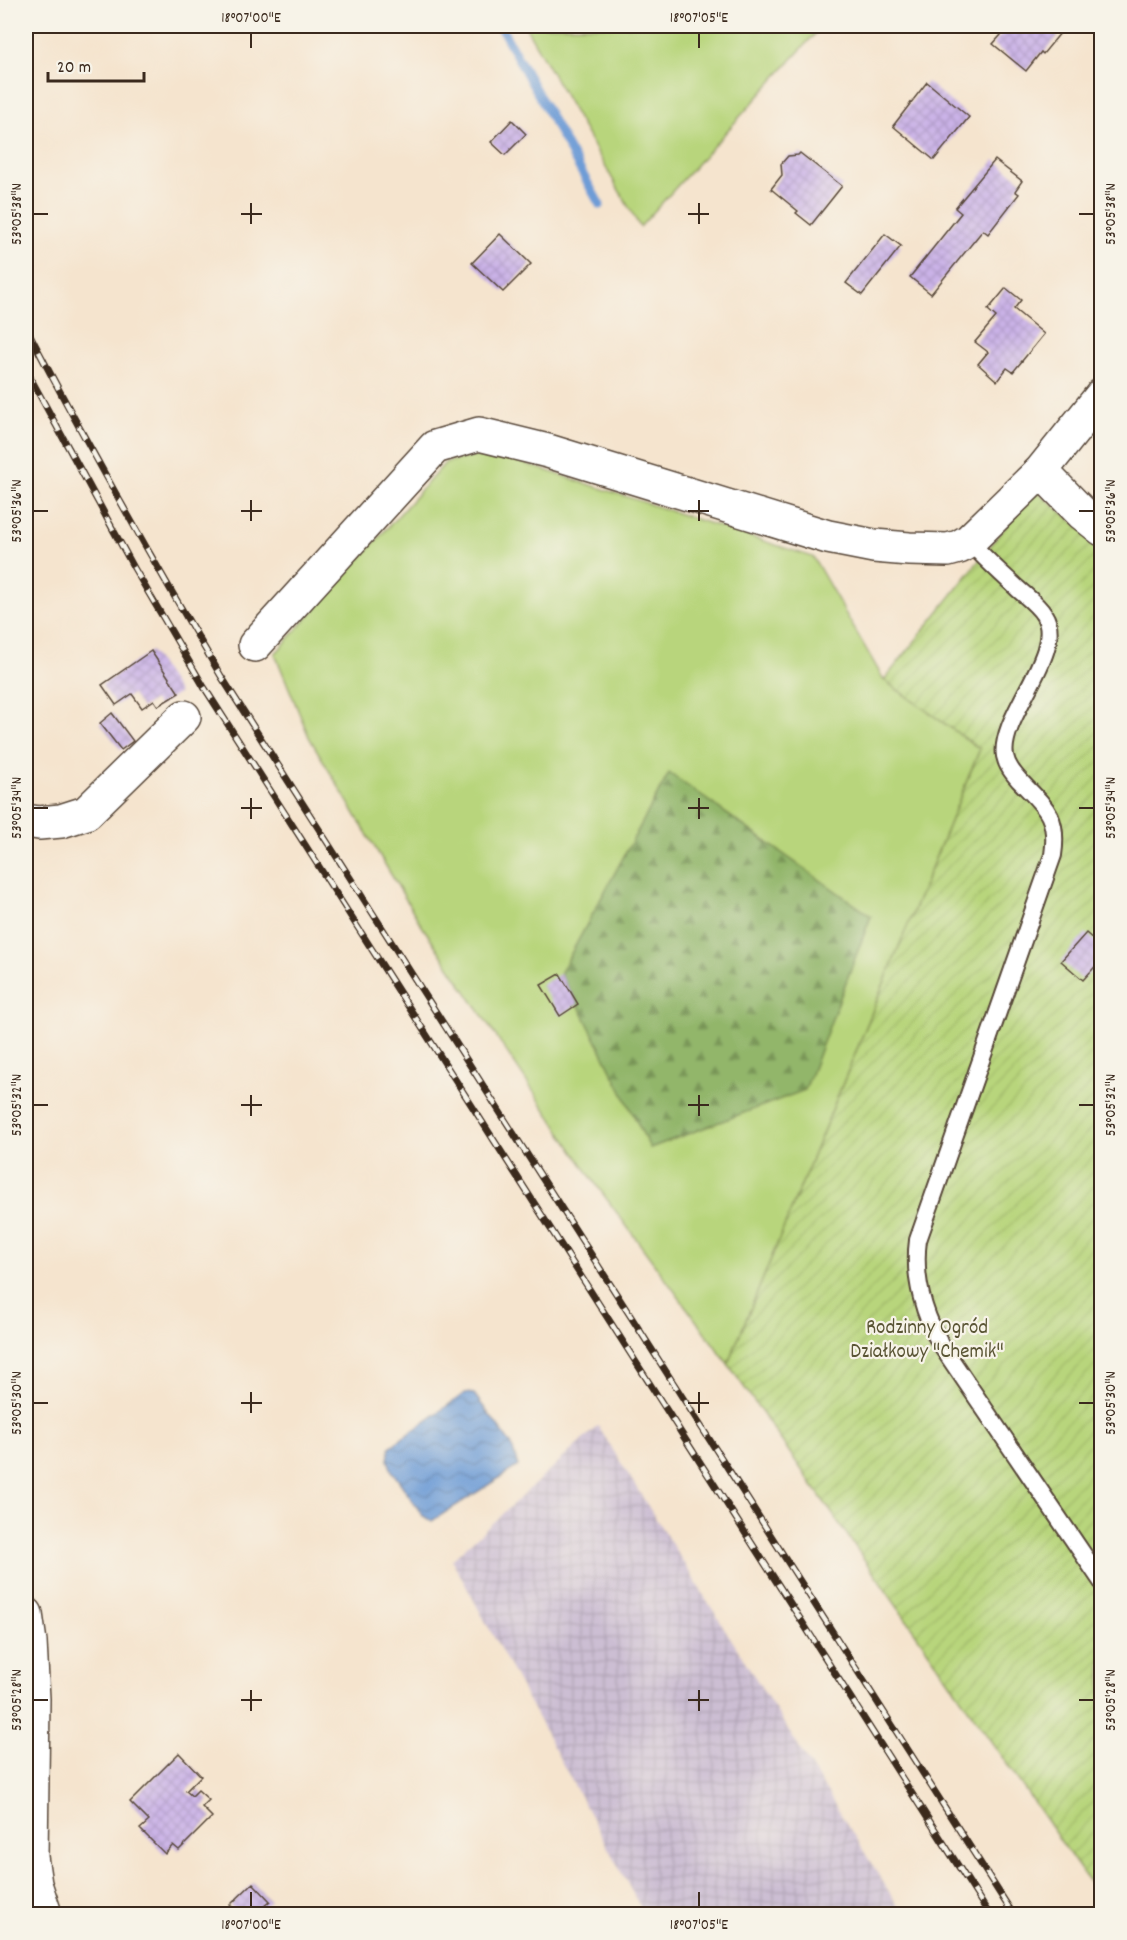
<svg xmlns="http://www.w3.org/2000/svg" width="1127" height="1940" viewBox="0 0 1127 1940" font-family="Dekko,sans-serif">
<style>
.industrial{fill:url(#industrial-grid)}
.grass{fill:#b8d57b;stroke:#7a804c;stroke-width:1.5}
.forest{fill:url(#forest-firs);stroke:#667044;stroke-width:1.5}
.garden{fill:url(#garden-furrows);stroke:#7a804c;stroke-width:1.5}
.water{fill:url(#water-waves);stroke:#54637a;stroke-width:1.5}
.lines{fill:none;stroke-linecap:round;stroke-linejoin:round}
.stream{stroke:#6e9cd6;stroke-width:9}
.building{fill:url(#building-cross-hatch)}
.service-casing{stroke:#574638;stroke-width:20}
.minor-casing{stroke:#574638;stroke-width:36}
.service{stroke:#fff;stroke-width:16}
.minor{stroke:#fff;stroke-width:33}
.rail-casing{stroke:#3b2a1e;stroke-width:7}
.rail{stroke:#f7f3e8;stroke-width:4.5;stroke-dasharray:14;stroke-linecap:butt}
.ticks{fill:none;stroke:#3b2a1e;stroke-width:2}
.labels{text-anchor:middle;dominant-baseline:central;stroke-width:4.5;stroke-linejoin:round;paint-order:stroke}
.park-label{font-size:21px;fill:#5a5535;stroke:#f7f3e8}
.neatline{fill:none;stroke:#3b2a1e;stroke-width:2}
.ticks-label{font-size:15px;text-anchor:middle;fill:#3b2a1e}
</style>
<defs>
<pattern id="industrial-grid" width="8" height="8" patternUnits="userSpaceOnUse" patternTransform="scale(1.5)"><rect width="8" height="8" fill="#ccbed3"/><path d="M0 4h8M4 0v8" fill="none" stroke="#b0a3b5"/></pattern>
<pattern id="forest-firs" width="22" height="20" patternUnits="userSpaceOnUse" patternTransform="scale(1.5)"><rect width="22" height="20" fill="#92b66b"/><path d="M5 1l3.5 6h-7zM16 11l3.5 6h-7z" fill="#789457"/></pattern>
<pattern id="garden-furrows" width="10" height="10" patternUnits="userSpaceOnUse" patternTransform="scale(1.5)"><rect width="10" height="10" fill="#b8d57b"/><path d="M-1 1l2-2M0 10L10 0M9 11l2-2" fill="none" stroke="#9fb76a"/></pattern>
<pattern id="water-waves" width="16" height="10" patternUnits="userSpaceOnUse" patternTransform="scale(1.5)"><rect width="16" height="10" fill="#6e9cd6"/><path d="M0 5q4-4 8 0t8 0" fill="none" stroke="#5c7fad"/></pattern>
<pattern id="building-cross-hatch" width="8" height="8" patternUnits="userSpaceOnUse" patternTransform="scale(1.5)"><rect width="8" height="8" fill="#cab2e7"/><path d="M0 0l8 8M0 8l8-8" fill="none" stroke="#ae99c6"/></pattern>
</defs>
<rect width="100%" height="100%" fill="#f7f3e8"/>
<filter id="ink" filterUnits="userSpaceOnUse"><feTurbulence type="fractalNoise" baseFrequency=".0167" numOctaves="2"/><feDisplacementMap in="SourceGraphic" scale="12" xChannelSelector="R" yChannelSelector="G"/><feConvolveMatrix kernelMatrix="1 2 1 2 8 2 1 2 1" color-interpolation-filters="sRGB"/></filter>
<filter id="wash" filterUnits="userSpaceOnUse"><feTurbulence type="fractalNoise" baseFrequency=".008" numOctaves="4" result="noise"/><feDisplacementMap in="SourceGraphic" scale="24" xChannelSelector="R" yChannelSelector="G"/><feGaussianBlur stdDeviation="1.35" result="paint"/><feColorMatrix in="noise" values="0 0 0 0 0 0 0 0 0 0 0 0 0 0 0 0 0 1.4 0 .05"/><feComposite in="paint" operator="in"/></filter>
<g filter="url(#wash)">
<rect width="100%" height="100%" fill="#f5e4ce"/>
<!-- industrial -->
<path class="industrial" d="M598 1426 903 1914H644L452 1560Z"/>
<!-- grass -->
<path class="grass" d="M525 26H822L640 227Z
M492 453 813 557 884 680 980 749 728 1364 595 1183 420 923 309 737 275 654 446 462Z"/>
<!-- forest -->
<path class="forest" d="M669 773 871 916 805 1090 650 1148 578 1004 560 974Z"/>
<!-- garden -->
<path class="garden" d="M1035 490 1102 546 1101 1899 728 1364 980 749 884 680Z"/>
<!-- water -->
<path class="water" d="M465 1393 474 1394 511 1444 518 1466 432 1521 423 1516 392 1471 388 1460 390 1447Z"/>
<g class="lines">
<!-- stream -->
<path class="stream" d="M500 26 600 205"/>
</g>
<g id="blocks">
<!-- building -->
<path class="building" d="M1009 26H1063L1059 31 1061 32 1043 54 1041 52 1026 71 993 44Z
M927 82 969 117 934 160 893 126Z
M512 120 526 134 505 155 491 142Z
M800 153 842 186 811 225 796 213 798 211 771 189 782 175 781 164 788 156 798 155Z
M995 160 1022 181 1015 191 1019 194 988 234 983 230 931 294 910 277 961 213 955 208Z
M500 234 531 264 503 292 472 263Z
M885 234 901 246 862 295 846 283Z
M1006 288 1021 300 1014 309 1044 334 1013 372 1007 368 997 381 978 364 988 352 975 342 996 317 988 310Z
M151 651 179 693 158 706 154 700 142 708 132 694 116 705 102 685Z
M112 713 133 741 121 750 100 723Z
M1086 933 1102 947V959L1083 980 1061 961Z
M560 974 578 1004 560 1016 541 985Z
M179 1753 201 1776 186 1791 192 1796 198 1790 209 1800 202 1807 212 1817 179 1850 173 1845 165 1854 140 1829 149 1821 130 1802Z
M253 1883 270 1901 255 1914H239L230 1905Z"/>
</g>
</g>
<g filter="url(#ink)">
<use href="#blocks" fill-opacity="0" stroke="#574638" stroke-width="1.5"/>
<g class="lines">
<!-- service casing -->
<g class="service-casing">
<path id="service" d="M969 541C984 558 1001 573 1018 589 1027 597 1038 605 1044 615 1067 650 998 718 1005 756 1007 766 1013 773 1019 780 1044 806 1059 815 1053 855L918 1240C913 1278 924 1316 943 1348L1102 1582"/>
</g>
<!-- minor casing -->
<g class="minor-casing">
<path id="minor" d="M1041 471 1082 513 1102 529
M255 645 435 447 479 434 548 451 828 537 874 546 909 549 948 550 959 547 969 541 1041 471 1102 395
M26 821 39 823 61 821 86 813 184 717
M26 1614 30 1642 33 1699 31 1857 35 1884 45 1914"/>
</g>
<!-- service -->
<use href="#service" class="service"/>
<!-- minor -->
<use href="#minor" class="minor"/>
<!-- rail casing -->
<g class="rail-casing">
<path id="rail" d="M26 327C87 445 153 561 221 676L1013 1914
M26 370 134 568 204 687 989 1914"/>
</g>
<!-- rail -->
<use href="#rail" class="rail"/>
</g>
</g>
<!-- ticks -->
<path class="ticks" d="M251 33V48M699 33V48M251 203V224M699 203V224M33 214H48M241 214H262M688 214H709M1079 214H1094M251 500V521M699 500V521M33 511H48M241 511H262M688 511H709M1079 511H1094M251 798V819M699 798V819M33 808H48M241 808H262M688 808H709M1079 808H1094M251 1095V1116M699 1095V1116M33 1105H48M241 1105H262M688 1105H709M1079 1105H1094M251 1392V1413M699 1392V1413M33 1403H48M241 1403H262M688 1403H709M1079 1403H1094M251 1690V1711M699 1690V1711M33 1700H48M241 1700H262M688 1700H709M1079 1700H1094M251 1892V1907M699 1892V1907"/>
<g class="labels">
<!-- park labels -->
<g class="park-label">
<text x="927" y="1329">Rodzinny Ogród<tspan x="927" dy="24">Działkowy "Chemik"</tspan></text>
</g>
</g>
<!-- margin -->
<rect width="1127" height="1940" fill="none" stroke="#f7f3e8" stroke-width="66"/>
<!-- scale -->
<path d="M48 72v9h96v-9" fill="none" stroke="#3b2a1e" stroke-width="3"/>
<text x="57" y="72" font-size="18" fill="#3b2a1e" stroke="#f7f3e8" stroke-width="4.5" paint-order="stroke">20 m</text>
<rect x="33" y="33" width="1061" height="1874" class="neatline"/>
<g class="ticks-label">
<text x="251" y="22">18°07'00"E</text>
<text x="699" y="22">18°07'05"E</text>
<text transform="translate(16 214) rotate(-90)" y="5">53°05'38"N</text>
<text transform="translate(1110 214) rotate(-90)" y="5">53°05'38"N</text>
<text transform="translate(16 511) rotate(-90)" y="5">53°05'36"N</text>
<text transform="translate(1110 511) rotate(-90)" y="5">53°05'36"N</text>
<text transform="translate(16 808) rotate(-90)" y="5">53°05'34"N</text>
<text transform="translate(1110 808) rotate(-90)" y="5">53°05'34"N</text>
<text transform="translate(16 1105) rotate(-90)" y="5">53°05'32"N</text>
<text transform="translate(1110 1105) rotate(-90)" y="5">53°05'32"N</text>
<text transform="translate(16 1403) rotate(-90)" y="5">53°05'30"N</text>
<text transform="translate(1110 1403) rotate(-90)" y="5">53°05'30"N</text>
<text transform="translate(16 1700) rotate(-90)" y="5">53°05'28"N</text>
<text transform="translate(1110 1700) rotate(-90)" y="5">53°05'28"N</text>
<text x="251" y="1929">18°07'00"E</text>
<text x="699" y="1929">18°07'05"E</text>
</g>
</svg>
